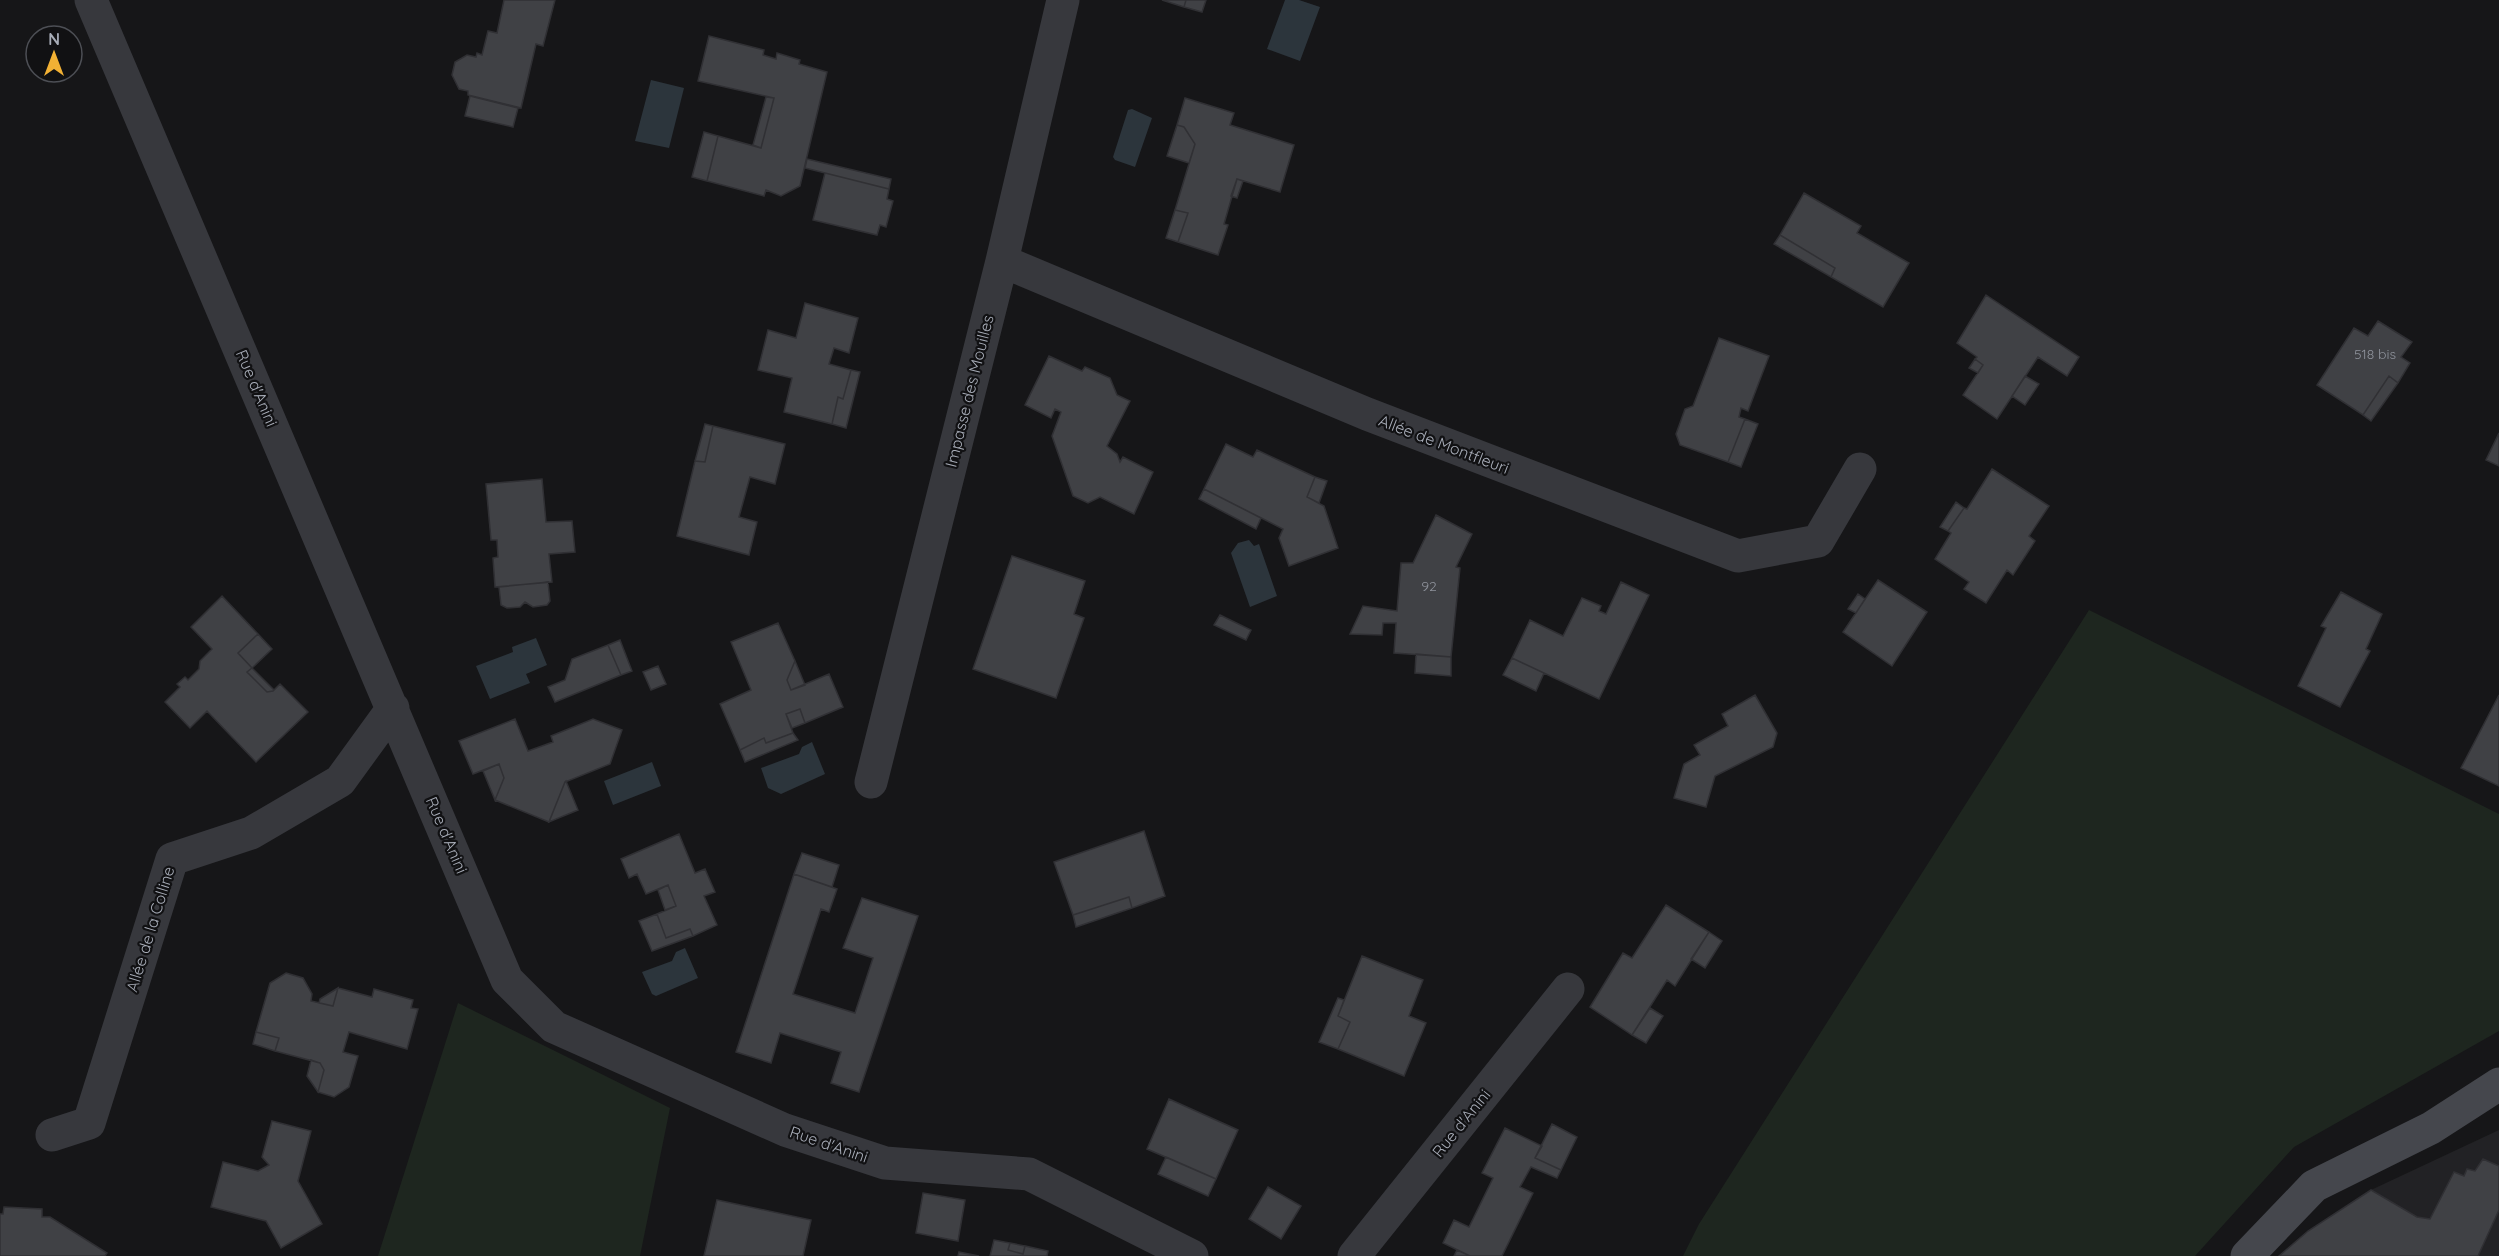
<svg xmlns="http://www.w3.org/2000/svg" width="2499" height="1256" viewBox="0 0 2499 1256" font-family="Quicksand,sans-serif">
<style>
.built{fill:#222225}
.green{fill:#1e261f}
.water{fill:#2c353c}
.building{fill:#404145;stroke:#303034;stroke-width:1.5}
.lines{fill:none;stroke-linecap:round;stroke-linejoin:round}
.street{stroke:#37383d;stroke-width:33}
.secondary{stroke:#45474d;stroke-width:33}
.labels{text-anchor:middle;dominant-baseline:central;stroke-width:4.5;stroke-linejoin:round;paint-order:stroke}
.number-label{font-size:14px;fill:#8e929b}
.street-label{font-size:16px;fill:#a8adb8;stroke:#111113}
</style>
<rect width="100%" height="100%" fill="#161618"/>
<!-- built -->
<path class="built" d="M2499 1130V1256H2279L2308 1231 2371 1190Z"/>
<!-- green -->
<path class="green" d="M2089 610 2499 814V1031L2294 1147 2195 1256H1683L1699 1224Z
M458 1003 670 1108 640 1256H378Z"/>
<!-- water -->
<path class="water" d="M1285 0H1299L1320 7 1300 61 1267 49Z
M651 80 684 88 669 148 635 141Z
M1132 109 1152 118 1135 167 1115 160 1113 157 1128 110Z
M1249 540 1254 546 1259 544 1277 596 1250 607 1231 553 1238 543Z
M536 638 547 665 526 674 530 683 490 699 476 666 513 652 512 647Z
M812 742 825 774 781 794 768 788 761 768 799 754 802 747Z
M652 762 661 786 613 805 604 781Z
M685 948 698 978 656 996 652 994 642 972 672 961 676 952Z"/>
<!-- building -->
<path class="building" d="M504 0H555L543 46 536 44 521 108 468 95V91L459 89 452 75 455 62 467 55 476 57 477 53 482 55 488 31 497 33Z
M1162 0H1186L1184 7Z
M1186 0H1206L1202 12 1184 7Z
M709 36 764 50 763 55 776 59 777 53 800 60 799 64 827 72 800 186 781 196 766 190 764 196 707 181 718 136 761 148 774 98 698 81Z
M470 96 518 108 513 127 465 116Z
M766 97 774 98 761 148 753 145Z
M1185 98 1234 113 1230 125 1294 145 1280 192 1237 179 1224 224 1228 225 1218 255 1178 242 1188 213 1175 210 1195 144 1184 127 1177 125Z
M1177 125 1184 127 1195 144 1189 163 1167 156Z
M704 132 718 136 707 181 692 177Z
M807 159 891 179 889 189 805 168Z
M825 173 889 189 887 199 893 201 886 227 880 225 877 235 813 220Z
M1237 179 1243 181 1237 198 1231 196Z
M1804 193 1861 226 1857 233 1909 263 1883 307 1831 277 1835 268 1780 235Z
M1175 210 1188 213 1178 242 1166 238Z
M1780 235 1835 268 1831 277 1774 244Z
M1986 295 2079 357 2067 376 2038 357 1997 419 1963 395 1983 365 1975 359 1977 357 1957 343Z
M805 303 858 318 849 353 834 348 829 364 851 370 843 399 838 397 832 424 784 412 792 378 758 370 768 330 796 338Z
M2378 321 2412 342 2401 357 2410 363 2398 383 2389 376 2363 415 2317 385 2354 328 2368 336Z
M1719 338 1769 356 1748 411 1741 408 1739 417 1745 419 1728 462 1680 445 1676 434 1685 409 1693 406Z
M1049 356 1082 371 1085 367 1110 378 1117 395 1130 401 1107 446 1117 454 1120 462 1123 457 1153 472 1134 514 1100 497 1088 503 1073 496 1052 436 1061 412 1055 409 1051 418 1025 405Z
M1975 359 1983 365 1978 373 1969 368Z
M851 370 860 372 846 428 832 424 838 397 843 399Z
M2025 376 2039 384 2025 405 2012 396Z
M2389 376 2398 383 2371 421 2363 415Z
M1745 419 1758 424 1741 467 1728 462Z
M705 424 713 426 705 462 695 461Z
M713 426 785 444 775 484 750 477 739 517 757 522 749 555 677 536 695 461 705 462Z
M2499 433V466L2486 460Z
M1226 444 1253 457 1257 450 1315 477 1307 497 1324 506 1338 548 1289 566 1279 538 1283 529 1204 489Z
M1992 469 2049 506 2029 536 2035 541 2013 575 2007 570 1986 603 1964 589 1969 582 1935 559 1951 533 1948 531 1964 508 1967 509Z
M1315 477 1327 481 1319 503 1307 497Z
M542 479 546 522 572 521 575 552 549 554 552 582 495 587 493 558 498 557 497 540H491L486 484Z
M1204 489 1261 518 1256 529 1199 499Z
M1956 502 1964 508 1948 531 1940 527Z
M1436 515 1472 534 1456 567 1460 568 1451 657 1394 653 1396 623H1383L1382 635 1350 634 1363 606 1397 611 1401 563H1413Z
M1012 556 1085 581 1074 614 1084 618 1056 698 973 669Z
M1878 580 1927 612 1892 666 1843 632Z
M548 582 550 601 547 605 533 607 525 602 520 607 507 608 501 605 499 587Z
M1621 582 1649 595 1599 699 1512 658 1530 620 1563 636 1582 598 1601 606 1599 611 1606 614Z
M2341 592 2382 614 2366 649 2370 651 2340 707 2298 686 2326 628 2321 626Z
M1858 594 1865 599 1856 613 1848 609Z
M222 596 258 634 238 653 252 668 247 672 267 692 273 691 280 684 308 712 256 762 207 711 190 728 165 702 180 687 177 684 185 677 188 680 199 669 200 661 212 649 191 627Z
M1220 615 1251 630 1246 640 1214 625Z
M778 623 795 661 787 680 791 690 829 674 843 707 805 723 800 709 786 714 793 733 766 743 764 738 740 750 720 704 751 690 731 642Z
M258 634 272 649 252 668 238 653Z
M620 640 632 671 621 675 608 645Z
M608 645 621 675 555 702 548 687 565 680 572 659Z
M1416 654 1451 657V676L1415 673Z
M1512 658 1544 673 1536 691 1503 675Z
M795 661 805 685 791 690 787 680Z
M658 666 666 684 651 690 643 672Z
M252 668 274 690 273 691 267 692 247 672Z
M1755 695 1777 733 1773 747 1715 776 1706 807 1674 798 1684 764 1700 755 1694 745 1728 726 1722 714Z
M2499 695V786L2461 768Z
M800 709 805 723 792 728 786 714Z
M515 719 528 751 553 742 551 736 593 719 622 730 610 764 565 782 549 822 495 800 504 778 499 764 473 774 459 741Z
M793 733 798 740 745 762 740 750 764 738 766 743Z
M499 764 504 778 495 800 483 771Z
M566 781 578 810 549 822 565 782Z
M1144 831 1165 896 1132 908 1129 897 1073 915 1054 862Z
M679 834 695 873 705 869 715 892 704 896 717 925 693 936 690 929 666 938 657 914 676 906 668 885 646 894 637 874 629 878 621 859Z
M802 853 839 865 832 887 794 874Z
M794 874 837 889 829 912 821 909 793 994 855 1013 873 958 843 948 862 898 918 916 859 1092 831 1083 841 1052 780 1033 771 1063 736 1052Z
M668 885 676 906 665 910 658 890Z
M1129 897 1132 908 1076 927 1073 915Z
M1666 905 1709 932 1675 986 1667 980 1632 1035 1590 1007 1623 953 1632 958Z
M657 914 666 938 690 929 693 936 652 951 639 921Z
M1709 932 1722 941 1705 968 1691 959Z
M1362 956 1423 980 1409 1016 1426 1023 1404 1076 1338 1049 1350 1022 1338 1016Z
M286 973 303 978 312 994 311 1001 333 1006 338 988 372 997 374 989 413 1000 411 1008 418 1009 407 1049 349 1032 343 1052 358 1056 349 1087 334 1097 318 1092 324 1070 320 1063 275 1051 279 1038 256 1032 270 983Z
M338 988 333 1006 319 1003 320 999Z
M1338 998 1344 1000 1338 1016 1350 1022 1338 1049 1319 1042Z
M1650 1008 1663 1016 1646 1043 1632 1035Z
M256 1032 279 1038 275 1051 253 1044Z
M311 1060 320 1063 324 1070 318 1092 307 1076Z
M1169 1099 1238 1130 1216 1179 1147 1149Z
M272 1121 311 1131 298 1181 322 1224 281 1248 266 1221 211 1207 223 1162 258 1171 269 1165 262 1157Z
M1552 1124 1577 1137 1561 1170 1535 1158Z
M1505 1128 1542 1146 1535 1158 1561 1170 1557 1178 1531 1167 1520 1187 1533 1193 1502 1256H1470L1443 1243 1454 1220 1469 1227 1493 1178 1482 1173Z
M1166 1157 1216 1179 1208 1196 1158 1174Z
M2483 1159 2499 1166V1210L2478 1256H2279L2308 1231 2371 1190 2417 1217 2430 1219 2454 1172 2464 1176 2467 1169 2475 1171Z
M1268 1187 1301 1206 1281 1239 1249 1219Z
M923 1193 965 1200 958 1241 916 1233Z
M717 1200 811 1220 803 1256H704Z
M4 1207 42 1209V1217H50L107 1253 105 1256H0V1214H3Z
M994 1240 1010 1243 1008 1250 1023 1254 1025 1246 1048 1251 1047 1256H990Z
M1010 1243 1025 1246 1023 1254 1008 1250Z
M1457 1250 1470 1256H1454Z
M959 1252 979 1256H958Z"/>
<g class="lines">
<!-- street -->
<path class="street" d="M91 0 507 980 554 1027 785 1130 885 1163 1029 1174 1192 1256
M1002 261 1367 414 1738 556 1818 541 1860 469
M871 782 1002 261 1063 0
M52 1135 89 1123 172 859 251 833 340 781 393 708
M1354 1256 1568 989"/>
<!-- secondary -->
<path class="secondary" d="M2247 1256 2314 1186 2431 1128 2499 1084"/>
</g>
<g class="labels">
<!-- number labels -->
<g class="number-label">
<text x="2375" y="354">518 bis</text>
<text x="1429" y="586">92</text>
</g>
<!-- street labels -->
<g class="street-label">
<text transform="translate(257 388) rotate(67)">Rue d'Anini</text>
<text transform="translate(969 391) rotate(-76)">Impasse des Mouilles</text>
<text transform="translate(1444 444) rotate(21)">Allée de Montfleuri</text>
<text transform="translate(447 835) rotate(67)">Rue d'Anini</text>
<text transform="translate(150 929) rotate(-73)">Allée de la Colline</text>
<text transform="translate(1461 1123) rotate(-51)">Rue d'Anini</text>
<text transform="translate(829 1144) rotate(19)">Rue d'Anini</text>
</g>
</g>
<!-- north arrow -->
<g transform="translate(54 54)"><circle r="28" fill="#111113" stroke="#4d4f55" stroke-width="1.5"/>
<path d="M0-4.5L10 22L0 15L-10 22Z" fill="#f2b134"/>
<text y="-9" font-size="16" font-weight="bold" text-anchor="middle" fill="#a8adb8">N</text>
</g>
</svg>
